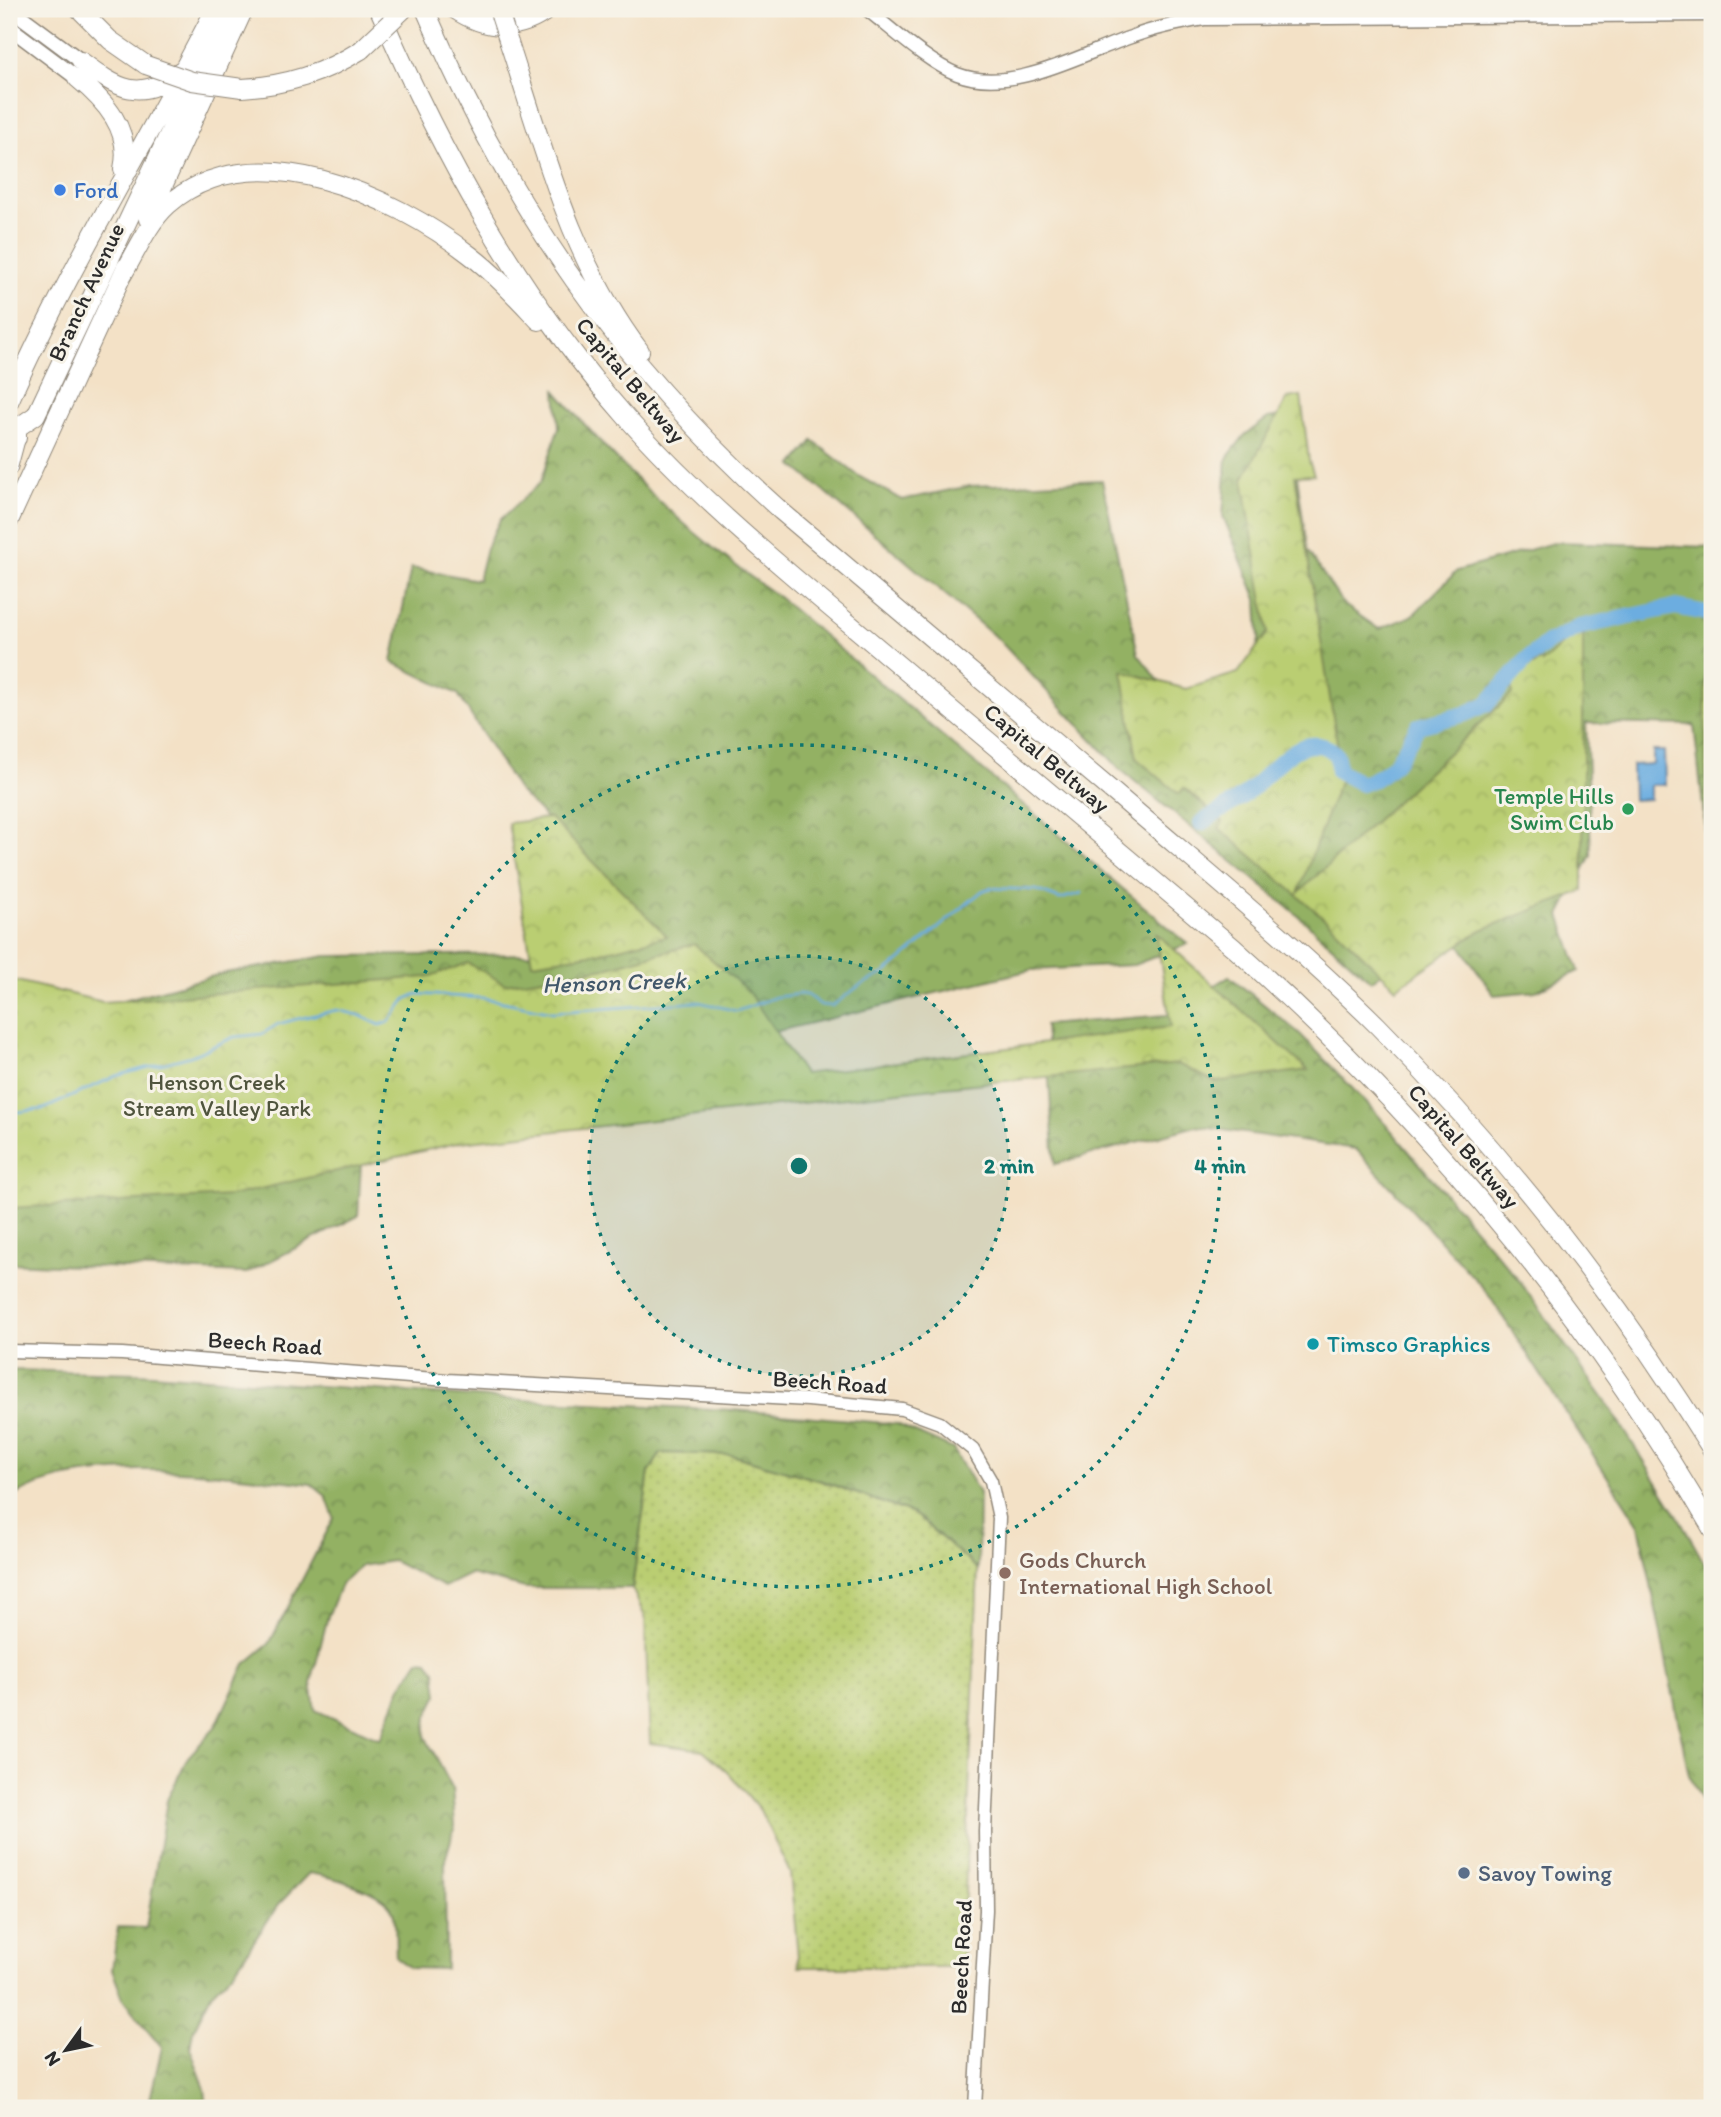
<svg xmlns="http://www.w3.org/2000/svg" width="1721" height="2117" viewBox="0 0 1721 2117" font-family="Itim,sans-serif">
<style>
.grass{fill:url(#grass-dots);stroke:#727c4e;stroke-width:2}
.forest{fill:url(#forest-crowns);stroke:#5f6e48;stroke-width:2}
.park{fill:url(#park-crowns);stroke:#727c4e;stroke-width:2}
.water{fill:#6cade0;stroke:#4c6c86;stroke-width:2}
.lines{fill:none;stroke-linecap:round;stroke-linejoin:round}
.stream{stroke:#6cade0;stroke-width:2.5}
.river{stroke:#6cade0;stroke-width:16}
.tertiary-casing{stroke:#8f8678;stroke-width:15}
.secondary-casing{stroke:#8f8678;stroke-width:17}
.trunk-casing{stroke:#8f8678;stroke-width:18}
.motorway-casing{stroke:#8f8678;stroke-width:20}
.tertiary{stroke:#fff;stroke-width:12}
.secondary{stroke:#fff;stroke-width:14}
.trunk{stroke:#fff;stroke-width:16}
.motorway{stroke:#fff;stroke-width:18}
.motorway-bridge-casing{stroke:#8f8678;stroke-width:20;stroke-linecap:butt}
.motorway-bridge{stroke:#fff;stroke-width:18}
.ring{fill:none;stroke:#0f766e;stroke-width:3.5;stroke-dasharray:3.5 7}
.shop-dot{fill:#3f7fe0;stroke:#f7f3e8;stroke-width:2.5}
.leisure-dot{fill:#2e9e5b;stroke:#f7f3e8;stroke-width:2.5}
.culture-dot{fill:#0f9aa8;stroke:#f7f3e8;stroke-width:2.5}
.education-dot{fill:#8d6e63;stroke:#f7f3e8;stroke-width:2.5}
.service-dot{fill:#5c6f8a;stroke:#f7f3e8;stroke-width:2.5}
.labels{text-anchor:middle;dominant-baseline:central;stroke-width:6;stroke-linejoin:round;paint-order:stroke}
.shop-label{font-size:23px;fill:#366cbe;stroke:#f7f3e8;text-anchor:start}
.street-label{font-size:23px;fill:#2b2b2b;stroke:#f7f3e8}
.leisure-label{font-size:23px;fill:#27864d;stroke:#f7f3e8;text-anchor:end}
.park-label{font-size:23px;fill:#4f543d;stroke:#f7f3e8}
.culture-label{font-size:23px;fill:#0d838f;stroke:#f7f3e8;text-anchor:start}
.education-label{font-size:23px;fill:#785e54;stroke:#f7f3e8;text-anchor:start}
.service-label{font-size:23px;fill:#4e5e75;stroke:#f7f3e8;text-anchor:start}
.water-label{font-size:24px;font-style:italic;fill:#42586a;stroke:#f7f3e8}
.centre{fill:#0f766e;stroke:#f7f3e8;stroke-width:3.5}
.ring-label{font-size:21px;text-anchor:middle;font-weight:bold;fill:#0f766e;stroke:#f7f3e8;stroke-width:6;stroke-linejoin:round;paint-order:stroke}
</style>
<defs>
<pattern id="grass-dots" width="8" height="8" patternUnits="userSpaceOnUse" patternTransform="scale(1.75)"><rect width="8" height="8" fill="#bace72"/><path d="M2 2h.1M6 6h.1" fill="none" stroke="#a0b163" stroke-width="1.8" stroke-linecap="round"/></pattern>
<pattern id="forest-crowns" width="20" height="18" patternUnits="userSpaceOnUse" patternTransform="scale(1.75)"><rect width="20" height="18" fill="#93b164"/><path d="M2 6a3 3 0 1 1 6 0M12 15a3 3 0 1 1 6 0" fill="none" stroke="#789053"/></pattern>
<pattern id="park-crowns" width="20" height="18" patternUnits="userSpaceOnUse" patternTransform="scale(1.75)"><rect width="20" height="18" fill="#bace72"/><path d="M2 6a3 3 0 1 1 6 0M12 15a3 3 0 1 1 6 0" fill="none" stroke="#a0b163"/></pattern>
</defs>
<rect width="100%" height="100%" fill="#f7f3e8"/>
<filter id="ink" filterUnits="userSpaceOnUse"><feTurbulence type="fractalNoise" baseFrequency=".0143" numOctaves="2"/><feDisplacementMap in="SourceGraphic" scale="14" xChannelSelector="R" yChannelSelector="G"/><feConvolveMatrix kernelMatrix="1 2 1 2 8 2 1 2 1" color-interpolation-filters="sRGB"/></filter>
<filter id="wash" filterUnits="userSpaceOnUse"><feTurbulence type="fractalNoise" baseFrequency=".00686" numOctaves="4" result="noise"/><feDisplacementMap in="SourceGraphic" scale="28" xChannelSelector="R" yChannelSelector="G"/><feGaussianBlur stdDeviation="1.57" result="paint"/><feColorMatrix in="noise" values="0 0 0 0 0 0 0 0 0 0 0 0 0 0 0 0 0 1.4 0 .05"/><feComposite in="paint" operator="in"/></filter>
<g filter="url(#wash)">
<rect width="100%" height="100%" fill="#f3e1c6"/>
<!-- grass -->
<path class="grass" d="M661 1453 731 1455 818 1480 914 1514 978 1569 962 1967H799L790 1873 760 1810 729 1773 703 1750 650 1743 645 1617 632 1588 649 1472Z"/>
<!-- forest -->
<path class="forest" d="M556 391C622 471 691 536 776 595L1188 944 1134 965 1031 970 737 1041 362 1146 358 1216 247 1273 9 1263V991L112 1003 225 973 326 956 560 954 592 865 517 789 458 694 392 662 411 568 478 580 486 548 500 520 541 482 559 427Z
M1289 415 1307 550 1343 604 1379 629 1412 616 1457 571 1556 542 1712 547V844H1707L1694 725 1586 723 1591 855 1560 915 1579 971 1536 991 1494 995 1446 925 1371 981 1294 912 1120 769 999 640 793 465 813 441 860 477 902 500 970 486 1102 480 1138 654 1160 682 1193 696 1255 668 1259 638 1257 599 1223 516 1227 458 1245 435 1268 418Z
M1229 976 1300 1034 1377 1114 1518 1279 1611 1409 1678 1516 1712 1577V1818L1689 1775 1639 1525 1486 1291 1356 1149 1196 1126 1055 1164 1045 1025 1167 1015Z
M9 1370 138 1373 504 1399 734 1410 897 1424 953 1449 979 1493 978 1569 914 1514 822 1481 731 1455 661 1453 649 1472 632 1588H525L470 1574 444 1587 393 1561 361 1566 342 1582 328 1616 311 1683 315 1710 380 1739 401 1687 419 1660 428 1661 435 1671 438 1694 427 1717 425 1736 452 1788 455 1826 445 1860 446 1969 410 1968 396 1957C395 1944 397 1925 393 1912 386 1891 329 1876 309 1873L278 1905 235 1970 211 1994 193 2031 190 2048 205 2089 207 2108H148L162 2047 124 2001 112 1970 118 1927 146 1928 167 1800 188 1757 215 1728 245 1664 269 1644 334 1518 326 1496 311 1484C227 1475 82 1451 9 1499Z"/>
<!-- park -->
<path class="park" d="M1301 396 1309 461 1314 475 1295 476 1342 774 1298 893 1512 694 1511 677 1542 660V663L1583 625V891L1481 930 1396 988 1332 925 1219 828 1223 822 1184 788 1179 794 1137 759 1122 671 1186 689 1238 673 1268 632 1243 479 1288 398Z
M1705 613H1712V847L1706 848Z
M550 818 667 936 603 952 532 963 508 823Z
M1156 933 1308 1070 1216 1082 1178 1064 943 1087 461 1142 230 1196 9 1208V979L103 1002 428 977 468 963 505 984 606 968 694 944 748 991 804 1074 1171 1027Z"/>
<!-- water -->
<path class="water" d="M1653 751H1664L1665 785H1650V799L1633 800 1632 765 1653 764Z"/>
<g class="lines">
<!-- stream -->
<path class="stream" d="M9 1113 44 1109 116 1076 191 1056 234 1037 262 1034 278 1024 297 1019 337 1010 359 1015 380 1025 389 1022 406 999 417 994 484 998 553 1012 699 1002 737 1011 776 997 800 994 807 995 821 1005 832 1006 859 986 885 973 982 891 990 888 1036 890 1060 899 1082 893"/>
<!-- river -->
<path class="river" d="M1201 823C1216 813 1233 804 1247 793 1270 775 1296 733 1328 748 1338 753 1338 760 1338 771L1362 784C1395 773 1402 754 1418 726L1465 714 1487 704 1527 659 1549 642 1580 627 1675 607 1712 614"/>
</g>
</g>
<g filter="url(#ink)">
<g class="lines">
<!-- tertiary casing -->
<g class="tertiary-casing">
<path id="tertiary" d="M866 9C892 29 927 62 957 74 1012 95 1081 54 1131 37 1155 28 1179 23 1204 19L1712 15
M9 1351 122 1354 447 1380 808 1400 902 1409 940 1423 973 1450 991 1481 999 1518 985 1831 986 1910 975 2108"/>
</g>
<!-- secondary casing -->
<g class="secondary-casing">
<path id="secondary" d="M11 9 81 61
M9 27 77 78"/>
</g>
<!-- trunk casing -->
<g class="trunk-casing">
<path id="trunk" d="M9 468 17 438"/>
</g>
<!-- motorway casing -->
<g class="motorway-casing">
<path id="motorway" d="M79 9 110 40 146 65
M379 9C442 156 519 295 626 417 703 504 794 577 883 652 1000 751 1117 849 1234 948 1423 1117 1585 1310 1712 1529
M425 9C511 210 618 364 781 511 895 607 1009 704 1123 800 1209 874 1297 946 1378 1026 1505 1154 1617 1297 1712 1450
M454 9C485 30 519 33 549 9
M509 43C544 150 571 260 640 351
M81 61C117 88 140 104 180 71
M77 78C105 101 132 130 123 169
M242 88C286 85 323 74 361 50
M148 219 244 9
M122 276C136 253 148 223 168 205 253 130 394 196 470 255 495 274 517 298 539 321
M9 402C69 266 148 141 215 9
M17 438V428L36 415 228 9
M9 521 126 267"/>
</g>
<!-- tertiary -->
<use href="#tertiary" class="tertiary"/>
<!-- secondary -->
<use href="#secondary" class="secondary"/>
<!-- trunk -->
<use href="#trunk" class="trunk"/>
<!-- motorway -->
<use href="#motorway" class="motorway"/>
<!-- motorway-bridge casing -->
<g class="motorway-bridge-casing">
<path id="motorway-bridge" d="M498 9 509 43
M361 50 404 9
M146 65 192 81 242 88"/>
</g>
<!-- motorway-bridge -->
<use href="#motorway-bridge" class="motorway-bridge"/>
</g>
</g>
<!-- distance rings -->
<circle cx="799" cy="1166" r="210" fill="#0f766e" fill-opacity=".12"/>
<g class="ring">
<circle cx="799" cy="1166" r="210"/>
<circle cx="799" cy="1166" r="421"/>
</g>
<!-- markers -->
<circle class="shop-dot" cx="60" cy="190" r="7"/>
<circle class="leisure-dot" cx="1628" cy="809" r="7"/>
<circle class="culture-dot" cx="1313" cy="1344" r="7"/>
<circle class="education-dot" cx="1005" cy="1573" r="7"/>
<circle class="service-dot" cx="1464" cy="1873" r="7"/>
<g class="labels">
<!-- shop labels -->
<g class="shop-label">
<text x="74" y="190">Ford</text>
</g>
<!-- street labels -->
<g class="street-label">
<text transform="translate(86 292) rotate(-65)">Branch Avenue</text>
<text transform="translate(631 380) rotate(50)">Capital Beltway</text>
<text transform="translate(1047 758) rotate(40)">Capital Beltway</text>
<text transform="translate(1464 1146) rotate(49)">Capital Beltway</text>
<text transform="translate(265 1343) rotate(4)">Beech Road</text>
<text transform="translate(830 1382) rotate(4)">Beech Road</text>
<text transform="translate(961 1957) rotate(-87)">Beech Road</text>
</g>
<!-- leisure labels -->
<g class="leisure-label">
<text x="1614" y="796">Temple Hills<tspan x="1614" dy="26">Swim Club</tspan></text>
</g>
<!-- park labels -->
<g class="park-label">
<text x="217" y="1082">Henson Creek<tspan x="217" dy="26">Stream Valley Park</tspan></text>
</g>
<!-- culture labels -->
<g class="culture-label">
<text x="1327" y="1344">Timsco Graphics</text>
</g>
<!-- education labels -->
<g class="education-label">
<text x="1019" y="1560">Gods Church<tspan x="1019" dy="26">International High School</tspan></text>
</g>
<!-- service labels -->
<g class="service-label">
<text x="1478" y="1873">Savoy Towing</text>
</g>
<!-- water labels -->
<g class="water-label">
<text transform="translate(614 982) rotate(-2)">Henson Creek</text>
</g>
</g>
<circle cx="799" cy="1166" r="10" class="centre"/>
<g class="ring-label">
<text x="1009" y="1173">2 min</text>
<text x="1220" y="1173">4 min</text>
</g>
<!-- margin -->
<rect width="1721" height="2117" fill="none" stroke="#f7f3e8" stroke-width="35"/>
<!-- north arrow -->
<g transform="translate(66 2050) rotate(237)" stroke="#f7f3e8" stroke-width="5" paint-order="stroke">
<path d="M0-5L12 26L0 18L-12 26Z" fill="#2b2b2b"/>
<text y="-10" font-size="19" font-weight="bold" text-anchor="middle" fill="#2b2b2b">N</text>
</g>
</svg>
